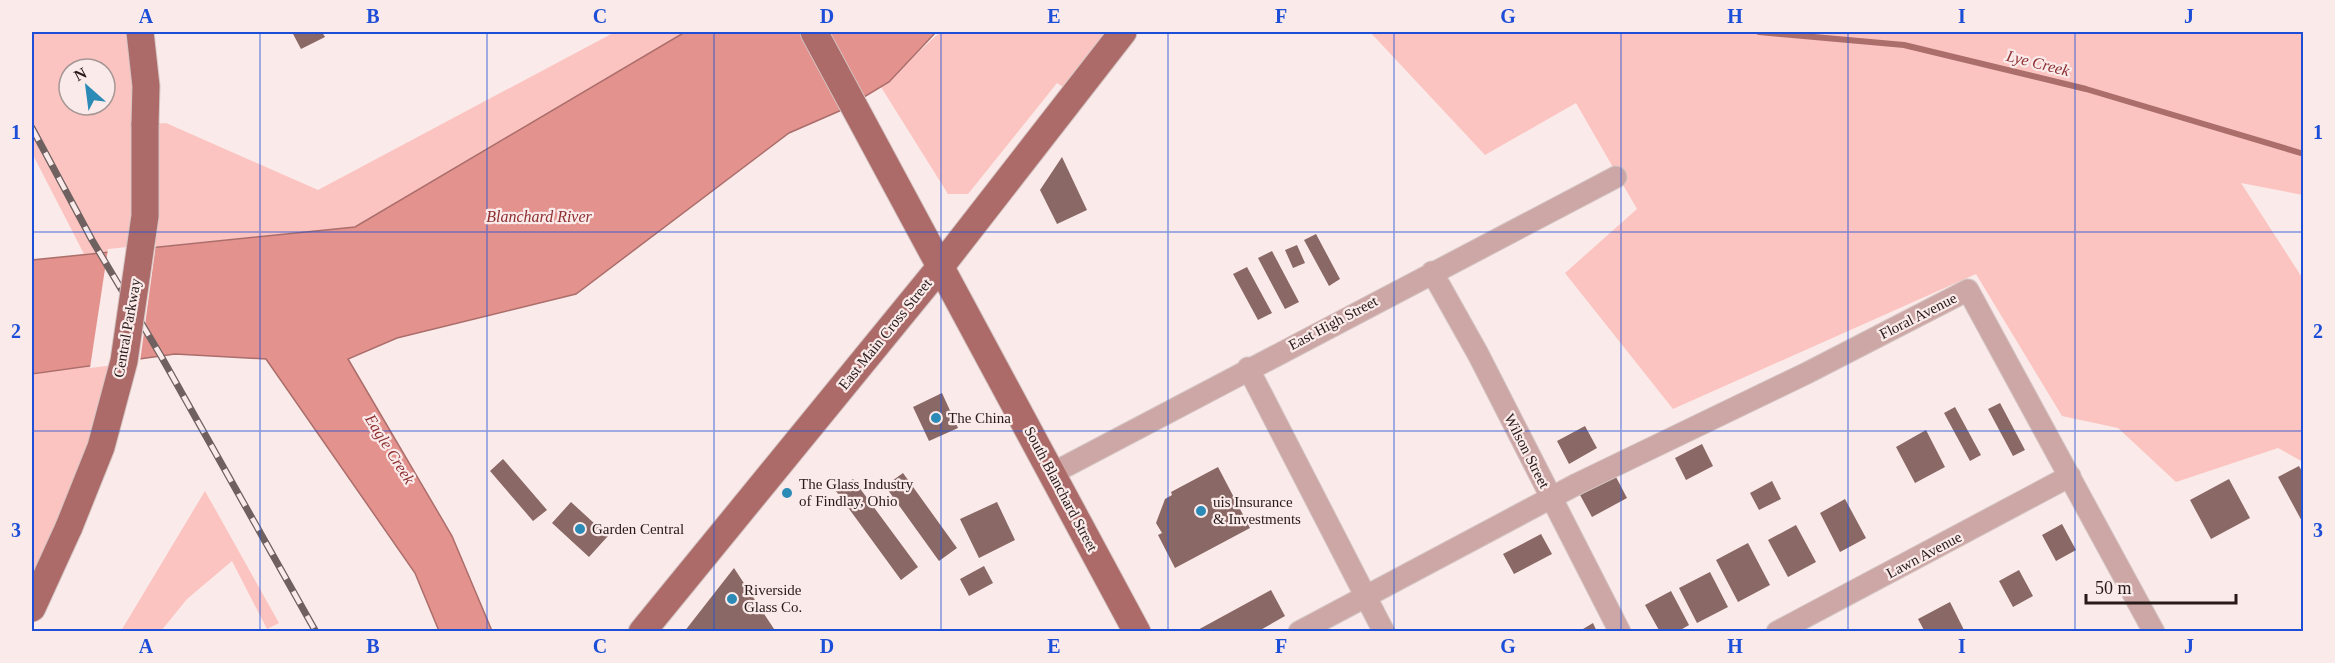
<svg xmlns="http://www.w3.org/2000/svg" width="2335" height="663" viewBox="0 0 2335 663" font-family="Georgia,serif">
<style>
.green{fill:#fbc4c0;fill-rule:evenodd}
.water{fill:#e3928e;stroke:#ab6e6b;stroke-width:1.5}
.pier{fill:#faeae9}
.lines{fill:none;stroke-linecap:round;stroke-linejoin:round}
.stream{stroke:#ab6e6b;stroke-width:6}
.building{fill:#896866}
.minor-casing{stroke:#d4c5c4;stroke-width:23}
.major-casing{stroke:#d4c5c4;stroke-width:29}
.minor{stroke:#cda7a5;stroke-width:21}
.major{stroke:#ac6b68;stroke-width:27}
.rail-casing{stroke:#6f6160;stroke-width:7}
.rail{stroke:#faeae9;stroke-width:4.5;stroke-dasharray:14;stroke-linecap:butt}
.major-bridge-casing{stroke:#d4c5c4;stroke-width:29;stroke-linecap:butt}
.major-bridge{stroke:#ac6b68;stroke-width:27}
.grid{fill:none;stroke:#1d4ed8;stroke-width:1.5;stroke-opacity:0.55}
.poi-dot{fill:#2b8ab6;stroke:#faeae9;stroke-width:2}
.labels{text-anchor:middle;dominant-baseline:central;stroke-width:4.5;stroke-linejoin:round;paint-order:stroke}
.street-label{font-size:15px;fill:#271a19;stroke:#faeae9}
.poi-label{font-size:15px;fill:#271a19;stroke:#faeae9;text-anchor:start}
.water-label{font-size:16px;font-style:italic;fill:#8e2f31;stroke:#faeae9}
.neatline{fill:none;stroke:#1d4ed8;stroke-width:2}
.grid-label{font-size:20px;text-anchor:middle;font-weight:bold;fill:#1d4ed8}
</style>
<rect width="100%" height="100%" fill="#faeae9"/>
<!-- green -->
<path class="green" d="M32 32H140L145 125 166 123 318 190 615 32H685L355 227 84 254 32 153ZM69 69H105V105H69Z
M940 32H1107L1063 87 1057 83 968 194H948L881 87Z
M1370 32H2303V195L2241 183 2303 279V462L2278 448 2176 482 2118 428 2062 416 1976 274 1673 409 1565 273 1637 209 1576 103 1485 155Z
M135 310 32 608V323Z
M205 491 279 623 267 629 232 561 187 599 161 631H121Z"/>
<!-- water -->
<path class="water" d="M685 32H936L889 82 844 109 789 133 576 294 397 338 348 359 452 536 492 631H439L415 573 266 359 175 354 32 374V260L355 227Z"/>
<!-- pier -->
<path class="pier" d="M156 244 140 362 90 368 108 249Z"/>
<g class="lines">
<!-- stream -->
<path class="stream" d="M1759 32 1904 45 2086 89 2304 154"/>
</g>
<!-- building -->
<path class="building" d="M292 32H322L325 37 301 49Z
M1062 157 1087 210 1057 224 1040 190Z
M1316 234 1340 279 1329 286 1304 240Z
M1297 245 1305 263 1293 268 1285 250Z
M1272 251 1299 302 1285 309 1258 258Z
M1247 267 1272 313 1258 320 1233 274Z
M942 393 958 428 929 441 913 407Z
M2000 403 2025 450 2013 456 1988 409Z
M1955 407 1981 455 1970 461 1944 413Z
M1585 426 1597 448 1569 464 1557 441Z
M1926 430 1945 467 1915 483 1896 447Z
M1702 444 1713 466 1686 480 1675 458Z
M503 459 547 510 533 521 490 471Z
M2299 466 2304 475V525L2278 477Z
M1218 467 1250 528 1175 568 1158 535 1162 533 1156 523 1165 499 1172 495 1171 492Z
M903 473 957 548 939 561 885 486Z
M1616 477 1627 498 1592 517 1580 495Z
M853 479 918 567 901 580 836 491Z
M2229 479 2250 518 2211 539 2190 500Z
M1772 481 1781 499 1759 510 1750 493Z
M1845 499 1866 538 1840 552 1820 513Z
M571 502 608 536 589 557 552 523Z
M997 502 1015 540 979 558 960 519Z
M2062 524 2076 550 2056 561 2042 535Z
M1796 525 1816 562 1788 577 1768 540Z
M1541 534 1552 554 1514 574 1503 554Z
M1748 543 1770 585 1738 602 1716 560Z
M984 566 993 583 969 596 960 579Z
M734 568 776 632H684Z
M2019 570 2033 596 2013 607 1999 581Z
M1710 572 1728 607 1697 623 1679 588Z
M1271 590 1285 616 1257 632H1194Z
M1671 591 1689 625 1677 632H1660L1645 605Z
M1950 602 1965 632H1925L1918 619Z
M1593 623 1597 632H1578Z"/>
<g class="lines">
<!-- minor casing -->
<g class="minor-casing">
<path id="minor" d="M1432 272 1478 354 1620 632
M1248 368 1384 632
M1053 473 1616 177
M1299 632 1577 484 1807 373 1968 290 2154 632
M1777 632 2070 476"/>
</g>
<!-- major casing -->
<g class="major-casing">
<path id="major" d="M140 32 146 86 145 125
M814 32 1137 632
M32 608 69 527
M642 632 941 266 1123 32"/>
</g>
<!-- minor -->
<use href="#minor" class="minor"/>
<!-- major -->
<use href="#major" class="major"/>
<!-- rail casing -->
<g class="rail-casing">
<path id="rail" d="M32 128 92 240 161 356 316 632"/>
</g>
<!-- rail -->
<use href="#rail" class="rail"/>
<!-- major-bridge casing -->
<g class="major-bridge-casing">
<path id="major-bridge" d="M69 527 101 447 124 361 145 216V125"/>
</g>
<!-- major-bridge -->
<use href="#major-bridge" class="major-bridge"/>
</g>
<!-- grid -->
<path class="grid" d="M260 32V632M487 32V632M714 32V632M941 32V632M1168 32V632M1394 32V632M1621 32V632M1848 32V632M2075 32V632M32 232H2304M32 431H2304"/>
<!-- markers -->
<g class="poi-dot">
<circle cx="936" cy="418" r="6"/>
<circle cx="787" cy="493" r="6"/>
<circle cx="1201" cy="511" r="6"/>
<circle cx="580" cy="529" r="6"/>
<circle cx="732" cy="599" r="6"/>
</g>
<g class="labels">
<!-- street labels -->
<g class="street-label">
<text transform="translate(1918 316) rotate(-27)">Floral Avenue</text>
<text transform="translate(1333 323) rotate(-28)">East High Street</text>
<text transform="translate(127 328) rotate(-80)">Central Parkway</text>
<text transform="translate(885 334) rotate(-51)">East Main Cross Street</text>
<text transform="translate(1527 451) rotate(63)">Wilson Street</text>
<text transform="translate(1061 489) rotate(62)">South Blanchard Street</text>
<text transform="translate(1924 555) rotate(-28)">Lawn Avenue</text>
</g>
<!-- poi labels -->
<g class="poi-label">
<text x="948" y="418">The China</text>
<text x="799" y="484">The Glass Industry<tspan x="799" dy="17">of Findlay, Ohio</tspan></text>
<text x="1213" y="502">uis Insurance<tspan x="1213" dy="17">&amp; Investments</tspan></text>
<text x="592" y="529">Garden Central</text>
<text x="744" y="590">Riverside<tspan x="744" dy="17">Glass Co.</tspan></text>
</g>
<!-- water labels -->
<g class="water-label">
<text transform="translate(2038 63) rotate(14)">Lye Creek</text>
<text x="539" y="216">Blanchard River</text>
<text transform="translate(390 449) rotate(58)">Eagle Creek</text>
</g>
</g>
<!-- border -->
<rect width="2335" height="663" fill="none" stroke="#faeae9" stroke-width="66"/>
<!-- north arrow -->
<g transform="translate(87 87) rotate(332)"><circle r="28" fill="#faeae9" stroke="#a69796" stroke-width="1.5"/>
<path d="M0-4.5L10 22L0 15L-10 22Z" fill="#2b8ab6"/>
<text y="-9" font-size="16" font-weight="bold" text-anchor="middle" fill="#271a19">N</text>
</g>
<!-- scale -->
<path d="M2086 594v9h150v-9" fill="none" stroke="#271a19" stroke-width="3"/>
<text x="2095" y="594" font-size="18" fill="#271a19" stroke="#faeae9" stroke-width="4.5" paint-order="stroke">50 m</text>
<rect x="33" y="33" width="2269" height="597" class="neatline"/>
<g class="grid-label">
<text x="146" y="23">A</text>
<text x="373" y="23">B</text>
<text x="600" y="23">C</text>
<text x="827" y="23">D</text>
<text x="1054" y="23">E</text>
<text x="1281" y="23">F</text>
<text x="1508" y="23">G</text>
<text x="1735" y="23">H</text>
<text x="1962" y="23">I</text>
<text x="2189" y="23">J</text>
<text x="16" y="139">1</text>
<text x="2318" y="139">1</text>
<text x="16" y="338">2</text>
<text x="2318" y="338">2</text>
<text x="16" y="537">3</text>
<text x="2318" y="537">3</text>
<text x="146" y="653">A</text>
<text x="373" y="653">B</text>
<text x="600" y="653">C</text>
<text x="827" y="653">D</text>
<text x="1054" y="653">E</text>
<text x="1281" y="653">F</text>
<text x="1508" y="653">G</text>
<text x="1735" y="653">H</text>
<text x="1962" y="653">I</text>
<text x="2189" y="653">J</text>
</g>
</svg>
